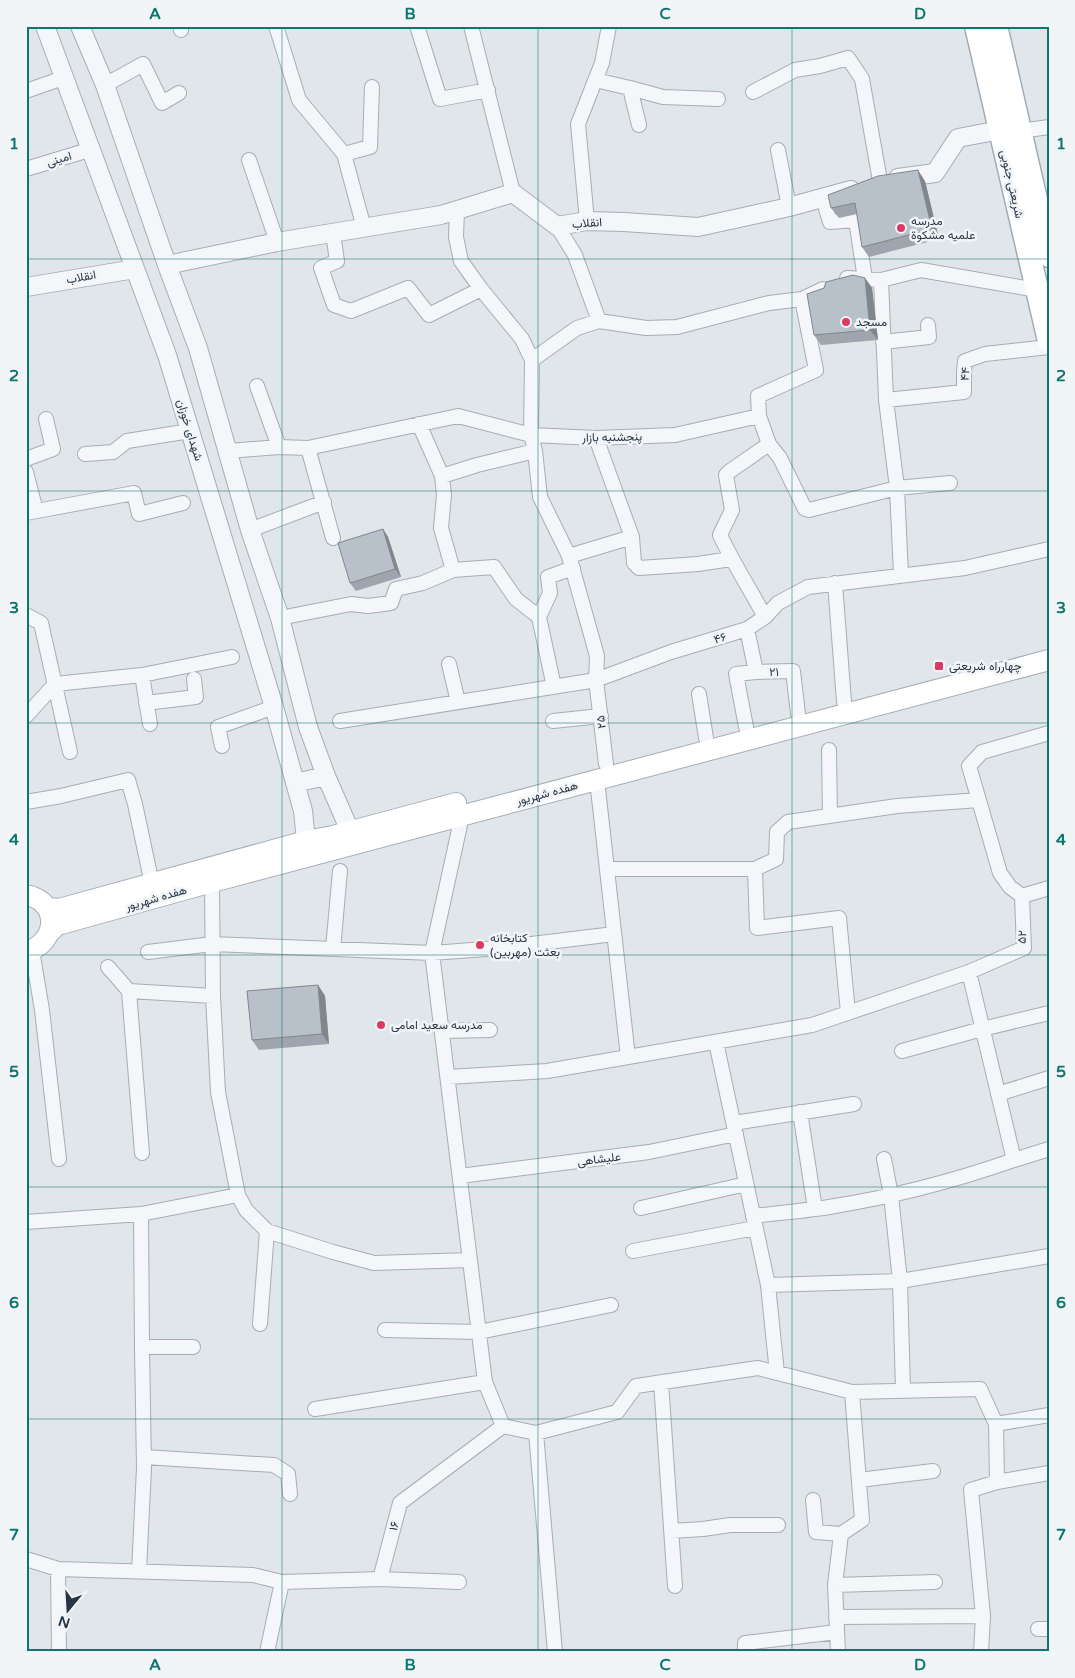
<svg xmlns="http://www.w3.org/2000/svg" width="1075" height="1678" viewBox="0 0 1075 1678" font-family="'Varela Round',Vazirmatn,sans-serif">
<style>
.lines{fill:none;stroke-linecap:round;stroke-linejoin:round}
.minor-casing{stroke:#a6adb6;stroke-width:16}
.tertiary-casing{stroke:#a6adb6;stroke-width:20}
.secondary-casing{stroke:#a6adb6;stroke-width:22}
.primary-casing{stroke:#9facb8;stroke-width:25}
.minor{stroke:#f4f6f9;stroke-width:14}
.tertiary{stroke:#f4f6f9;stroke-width:18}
.secondary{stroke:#fff;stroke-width:20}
.primary{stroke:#fff;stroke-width:22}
.wall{fill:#9ea5ae}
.shaded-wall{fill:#81868d}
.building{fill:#b8c0ca;stroke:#81868d}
.grid{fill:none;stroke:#0f766e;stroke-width:1;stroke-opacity:0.55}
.poi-dot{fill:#db3b63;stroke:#f1f5f8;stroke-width:2}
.labels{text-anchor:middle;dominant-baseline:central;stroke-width:5;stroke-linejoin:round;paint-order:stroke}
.street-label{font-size:12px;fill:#283545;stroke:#f1f5f8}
.poi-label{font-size:12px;fill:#283545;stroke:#f1f5f8;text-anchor:start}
.neatline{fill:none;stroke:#0f766e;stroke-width:2}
.grid-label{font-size:16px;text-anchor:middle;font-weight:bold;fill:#0f766e}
</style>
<rect width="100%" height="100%" fill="#e1e6eb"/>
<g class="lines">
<!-- minor casing -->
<g class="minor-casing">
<path id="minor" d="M180 26 181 30
M276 26 299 100 344 154 364 228
M417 26 440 99 488 90
M471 26 513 193
M595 80 630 88 663 97 718 99
M105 85 143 64 162 103 179 93
M630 88 639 125
M26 91 66 77
M753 92 795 70 820 66 848 58 862 79 880 181
M1020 131 1049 127
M778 150 789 207
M344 154 370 147 372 87
M249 160 277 242
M26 169 92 149
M823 199 830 222 856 220 865 279
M457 210 456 237 461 261 481 289 522 339 532 360 531 435 535 451 540 497 569 556 597 656 596 680 606 764
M587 221 578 124 602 63 609 26
M557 226 575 255 599 321
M333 233 337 261 321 268 334 305 351 311 408 288 429 315 481 289
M847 278 881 280
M883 342 929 337 928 325
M532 360 577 328 599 321 646 328 677 327 769 303 802 299
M257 386 279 447
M886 400 964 392V372L965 361 985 354 1049 347
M759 416 769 444 780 458 805 509 809 510 897 488 950 483
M419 424 442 476 444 495 441 528 453 570
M596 438 632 537 634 563 639 568 698 564 731 559
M308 448 333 538
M228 451 279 447 308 448 458 416 531 435 596 438 675 435 759 416 758 396 816 370 802 299 823 289
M85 454 113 452 127 441 190 431
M26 459 53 449 46 419
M26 472 36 511
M442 476 477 465 535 451
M26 513 134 493 139 514 183 503
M250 530 324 502
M569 556 632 537
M901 575 897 488 886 400 881 280 921 270 1037 290
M835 583 844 702
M26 615 41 623 70 752
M539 617 550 593 548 577 573 568
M765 617C750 589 733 563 720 535L732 510 726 475 730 471 769 444
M280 618 351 604 368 606 391 603 396 589 423 583 453 570 494 567 516 599 539 617 554 687
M747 629 756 672 793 671 798 714
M449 664 458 702
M142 675 150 724
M699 694 706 738
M146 703 196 697 194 679
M26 716 55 684 142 675 232 657
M340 721 596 680 671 652 747 629 765 617 778 603 808 587 965 568 1049 549
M553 721 601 716
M746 727 736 674 756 672
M222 746 218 727 274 707
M829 750 830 816
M597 780 628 1057 812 1025 969 972 1014 1160 1049 1149
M26 802 61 796 128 780 135 804 152 884
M462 816 432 953 485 1382 503 1426 536 1433 555 1652
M607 869H755L776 859 777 832 788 822 897 806 979 800
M755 869 757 928 839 918 848 1013
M212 882 213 996 218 1092 238 1195 246 1210 267 1231 333 1252 374 1263 470 1260
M1022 896 1010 887 1000 873 969 766 982 752 1049 733
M333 949 340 871
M32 950 42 1010 59 1159
M148 952 212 944 432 953 499 948 614 934
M108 967 129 991 213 996
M969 972 1024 948 1022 896 1049 888
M129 991 142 1153
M442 1031 490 1030
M716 1042 768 1285 777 1373
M902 1051 982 1029 1049 1013
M448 1077 547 1071 628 1057
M998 1094 1049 1078
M800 1112 815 1209
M734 1123 854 1104
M460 1176 649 1152 736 1134
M641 1208 746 1184
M141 1214 142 1347
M753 1216C778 1213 804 1211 829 1207 892 1197 954 1181 1014 1160
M26 1222 141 1214 238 1195
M633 1251 755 1228
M768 1285 900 1281 891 1195 884 1159
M260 1324 267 1231
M385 1330 479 1332 611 1305
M661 1382 675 1586
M903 1390 900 1281 1049 1256
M315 1409 485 1382
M996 1424 1049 1415
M536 1433 617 1412 636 1386 758 1368 852 1392 980 1389 996 1424 997 1482
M144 1457 274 1465 288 1474 290 1494
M859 1480 933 1471
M813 1500 816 1532 841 1534
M671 1531 703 1529 730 1525H778
M26 1559 58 1569
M139 1571 144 1468 142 1347H193
M380 1579 459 1582
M835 1585 935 1582
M836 1617 983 1616
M1038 1629H1049
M59 1652 58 1569 253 1575 282 1582 380 1579 400 1503 503 1426
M267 1652 282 1582
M745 1652V1643L837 1632
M838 1652 835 1585 841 1534 862 1520 852 1392
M981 1652 983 1616 971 1490 997 1482 1049 1473"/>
</g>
<!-- tertiary casing -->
<g class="tertiary-casing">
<path id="tertiary" d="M45 26 167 355 274 707 303 811 306 841
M80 26 105 85 167 265 198 348 250 530 280 618 308 727 326 776 350 831
M898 178 935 173 958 138 1000 130
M167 265 277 242 441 215 513 193 557 226 587 221 624 222 698 227 789 207 851 190
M26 287 135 269
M295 783 326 776"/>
</g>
<!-- secondary casing -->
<g class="secondary-casing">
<path id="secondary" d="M26 895C60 901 59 942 26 952
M47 908 59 909 306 841 333 836 456 803
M49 933 56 926 61 924 212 882 1049 660"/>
</g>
<!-- primary casing -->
<g class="primary-casing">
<path id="primary" d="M976 26 1049 341
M996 26 1049 256"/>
</g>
<!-- minor -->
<use href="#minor" class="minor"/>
<!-- tertiary -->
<use href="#tertiary" class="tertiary"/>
<!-- secondary -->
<use href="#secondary" class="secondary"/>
<!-- primary -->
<use href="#primary" class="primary"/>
</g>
<!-- wall -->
<path class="wall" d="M925 181 939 239 869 257 862 247 857 214 839 218 831 208Z
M865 278 872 288 878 340 821 345 814 335 824 288Z
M383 529 388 537 401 577 356 591 350 583Z
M318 985 325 996 329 1044 259 1050 252 1040Z"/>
<!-- shaded-wall -->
<path class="shaded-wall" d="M918 170 925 181 939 239 932 229Z
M865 278 872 288 878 340 870 330Z
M383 529 388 537 401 577 395 569Z
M318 985 325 996 329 1044 322 1034Z"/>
<!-- building -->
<path class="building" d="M918 170 932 229 862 247 855 203 831 208 828 195 878 176Z
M853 275 865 278 870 330 814 335 807 294 824 288 826 282Z
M383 529 395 569 350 583 338 543Z
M318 985 322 1034 252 1040 247 991Z"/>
<!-- grid -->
<path class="grid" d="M282 26V1652M538 26V1652M792 26V1652M26 259H1049M26 491H1049M26 723H1049M26 955H1049M26 1187H1049M26 1419H1049"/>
<!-- markers -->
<g class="poi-dot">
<circle cx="901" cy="228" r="5"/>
<circle cx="846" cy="322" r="5"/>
<rect x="934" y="661" width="10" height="10" rx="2.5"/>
<circle cx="480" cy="945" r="5"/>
<circle cx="381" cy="1025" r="5"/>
</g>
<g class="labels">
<!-- street labels -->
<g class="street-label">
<text transform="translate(59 159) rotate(-17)">امینی</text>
<text transform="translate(1012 184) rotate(77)">شریعتی جنوبی</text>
<text transform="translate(587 223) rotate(-4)">انقلاب</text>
<text transform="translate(81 277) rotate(-10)">انقلاب</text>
<text transform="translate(965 374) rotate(-85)">۴۴</text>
<text transform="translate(190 430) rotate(73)">شهدای خوزان</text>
<text transform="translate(612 437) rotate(-1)">پنجشنبه بازار</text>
<text transform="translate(720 638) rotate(-18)">۴۶</text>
<text transform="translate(774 672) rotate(-1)">۲۱</text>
<text transform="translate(601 722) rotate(-97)">۲۵</text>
<text transform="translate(547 793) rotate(-15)">هفده شهریور</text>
<text transform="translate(156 898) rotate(-16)">هفده شهریور</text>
<text transform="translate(1022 937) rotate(-85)">۵۲</text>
<text transform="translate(599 1159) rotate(-7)">علیشاهی</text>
<text transform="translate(394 1526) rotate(-75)">۱۶</text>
</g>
<!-- poi labels -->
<g class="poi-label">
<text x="911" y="221">مدرسه<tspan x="911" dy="14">علمیه مشکوة</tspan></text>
<text x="856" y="322">مسجد</text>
<text x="949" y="666">چهارراه شریعتی</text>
<text x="490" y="938">کتابخانه<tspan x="490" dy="14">بعثت (مهربین)</tspan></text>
<text x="391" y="1025">مدرسه سعید امامی</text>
</g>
</g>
<!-- border -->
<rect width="1075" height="1678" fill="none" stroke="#f1f5f8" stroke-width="55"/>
<!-- north arrow -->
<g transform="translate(68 1610) rotate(198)" stroke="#f1f5f8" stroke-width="4" paint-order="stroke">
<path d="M0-4L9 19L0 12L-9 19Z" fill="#283545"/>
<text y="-8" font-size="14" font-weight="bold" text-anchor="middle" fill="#283545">N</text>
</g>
<rect x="28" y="28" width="1020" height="1622" class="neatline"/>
<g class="grid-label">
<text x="155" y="19">A</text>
<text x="410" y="19">B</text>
<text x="665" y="19">C</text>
<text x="920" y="19">D</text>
<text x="14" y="149">1</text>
<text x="1061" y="149">1</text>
<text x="14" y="381">2</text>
<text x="1061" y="381">2</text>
<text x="14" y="613">3</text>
<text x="1061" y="613">3</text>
<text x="14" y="845">4</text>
<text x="1061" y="845">4</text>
<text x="14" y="1077">5</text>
<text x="1061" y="1077">5</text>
<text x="14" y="1308">6</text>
<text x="1061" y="1308">6</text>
<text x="14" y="1540">7</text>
<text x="1061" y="1540">7</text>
<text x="155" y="1670">A</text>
<text x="410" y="1670">B</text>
<text x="665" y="1670">C</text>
<text x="920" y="1670">D</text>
</g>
</svg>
